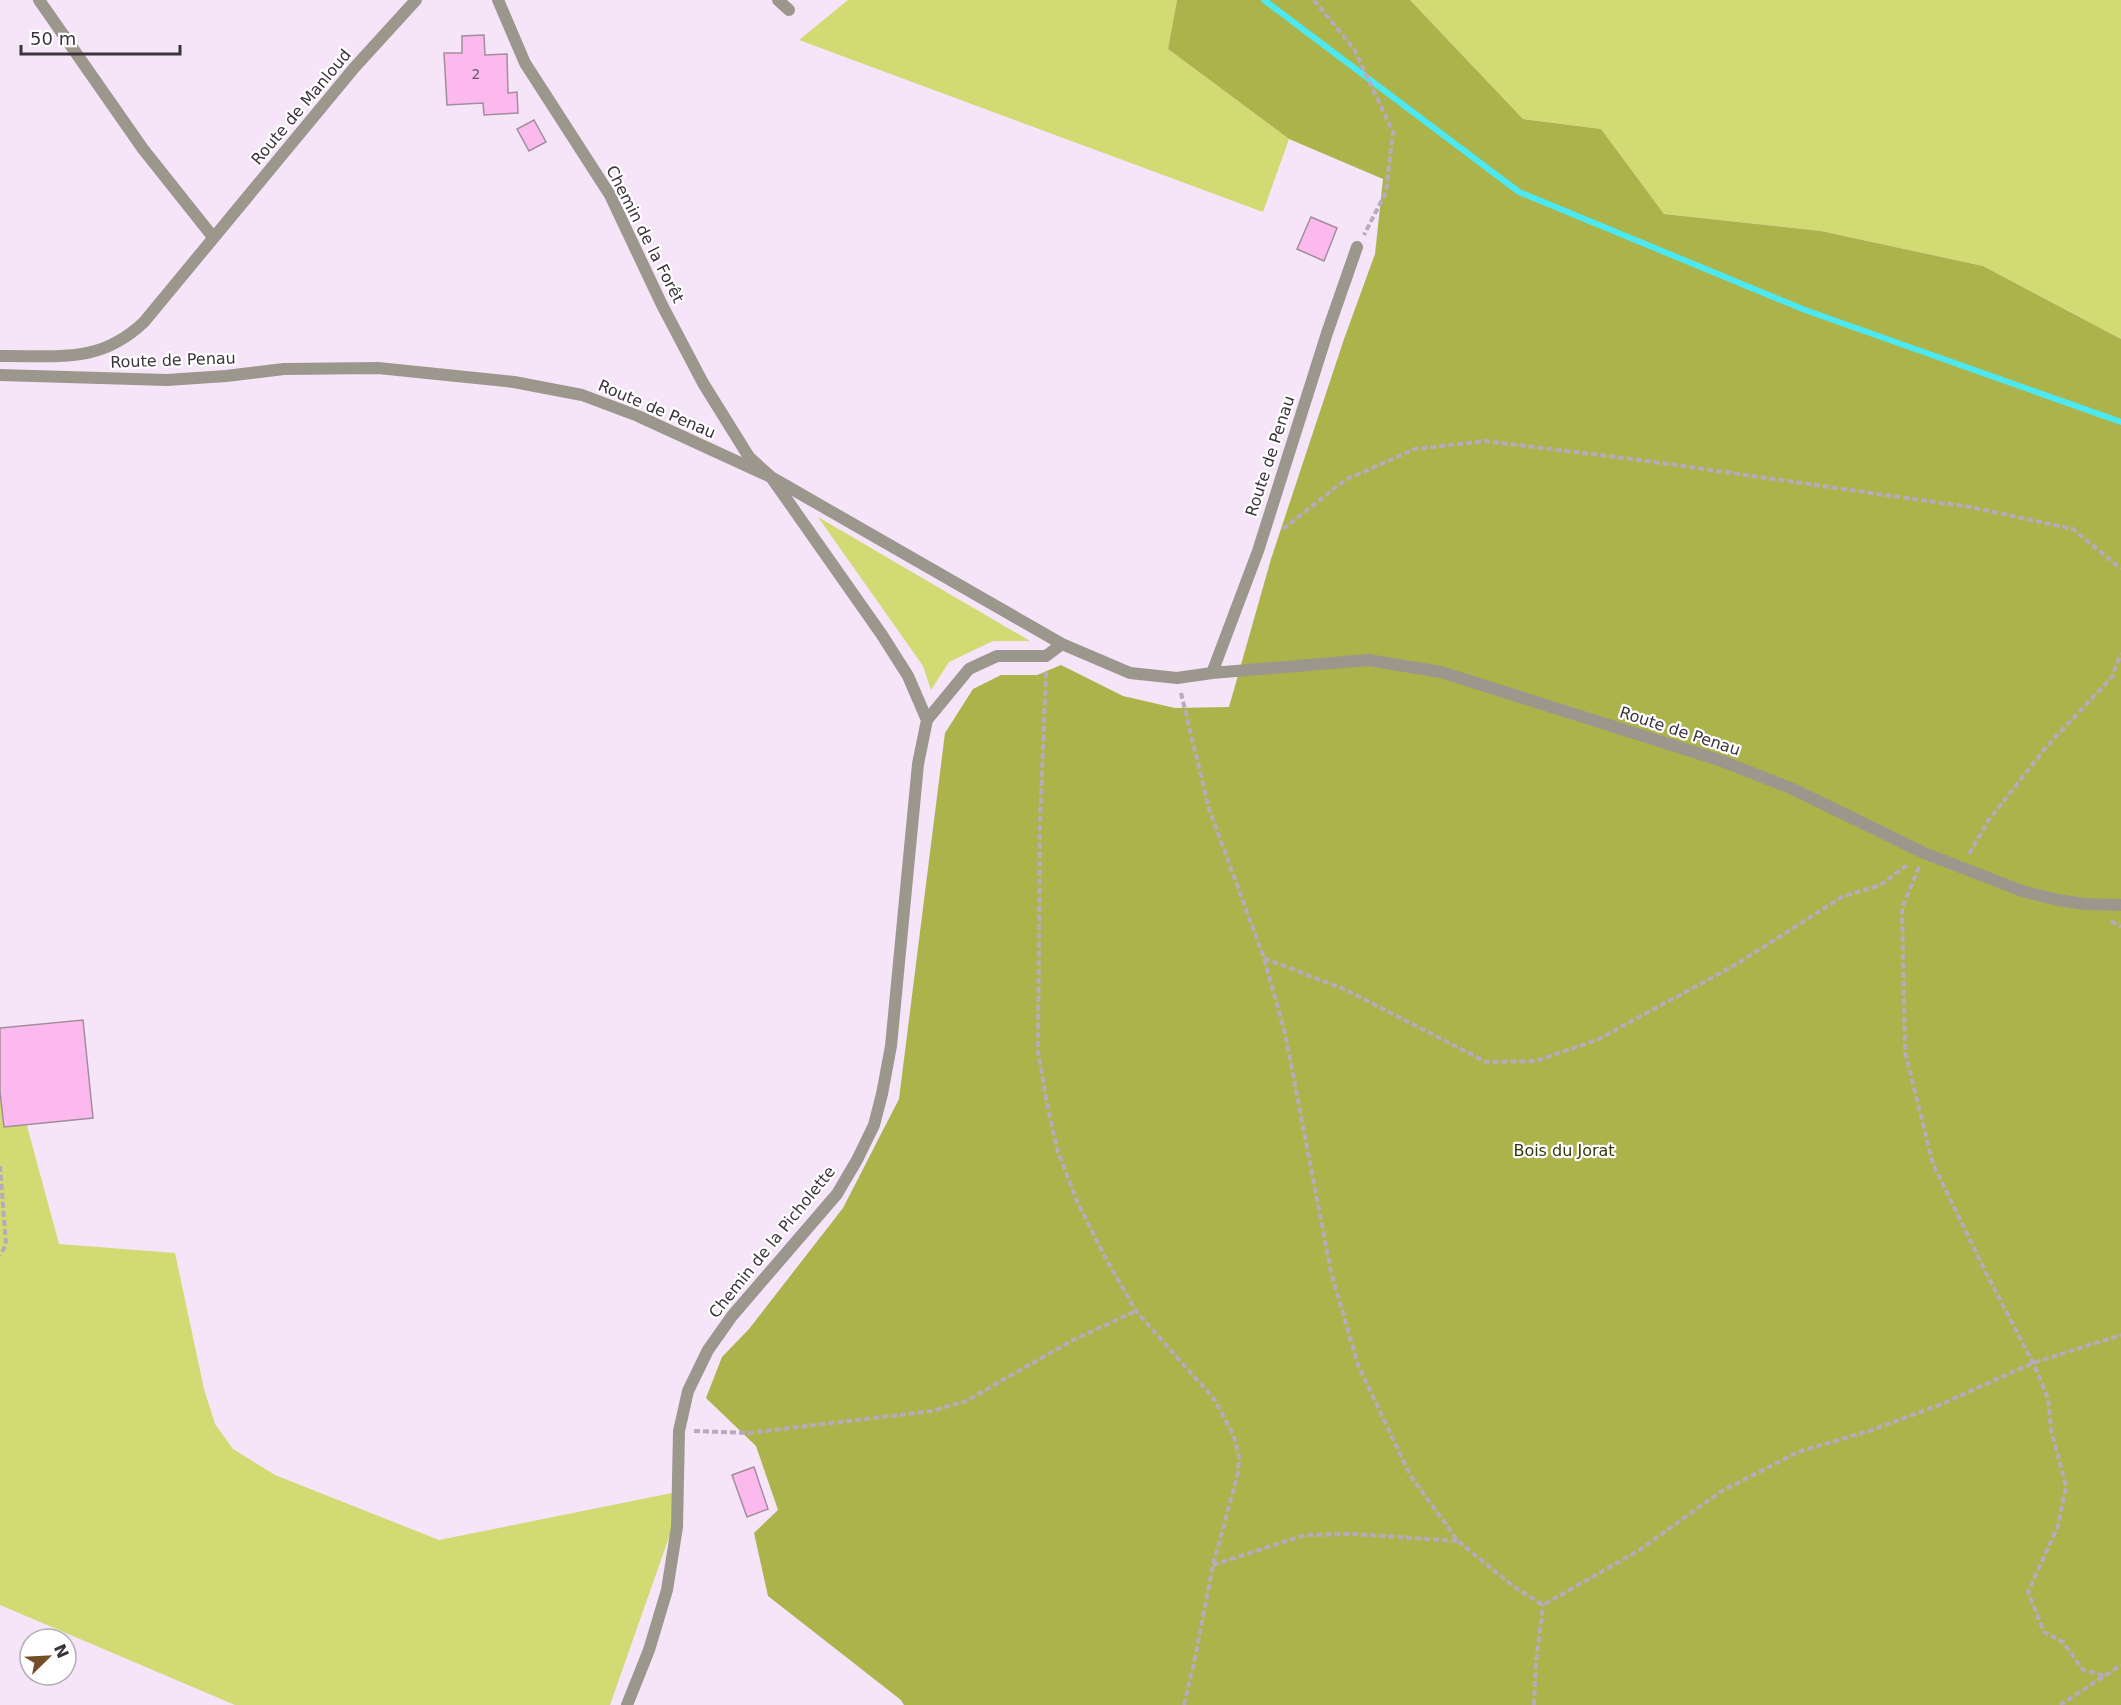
<svg xmlns="http://www.w3.org/2000/svg" width="2121" height="1705" viewBox="0 0 2121 1705" font-family="'DejaVu Sans',sans-serif">
<style>
.green{fill:#d2da73}
.forest{fill:#acb34b}
.lines{fill:none;stroke-linecap:round;stroke-linejoin:round}
.stream{stroke:#4de9f3;stroke-width:6}
.building{fill:#fcb9ee;stroke:#a28d9d;stroke-width:1.5}
.path{stroke:#b9aabb;stroke-width:4;stroke-dasharray:6 3;stroke-linecap:butt}
.street{stroke:#9c978d;stroke-width:12}
.labels{text-anchor:middle;dominant-baseline:central;stroke-width:4.5;stroke-linejoin:round;paint-order:stroke}
.number-label{font-size:14px;fill:#6b5568}
.street-label{font-size:16px;fill:#3b343c;stroke:#fff}
.park-label{font-size:16px;fill:#35370b;stroke:#fff}
</style>
<rect width="100%" height="100%" fill="#f6e4f9"/>
<!-- green -->
<path class="green" d="M848 0H1177L1168 49 1289 139 1263 212 799 40Z
M1410 0H2121V339L1983 266 1821 231 1664 214 1601 129 1523 119Z
M818 517 1030 641H993L949 662 931 690 923 666Z
M0 1038 13 1074 59 1244 175 1253 204 1389 215 1424 233 1449 275 1475 439 1540 672 1493 674 1523 610 1705H235L0 1605Z"/>
<!-- forest -->
<path class="forest" d="M1177 0H1410L1523 119 1601 129 1664 214 1821 231 1983 266 2121 339V1705H904L901 1700 768 1596 754 1533 778 1510 756 1446 706 1398 722 1357 749 1329 843 1208 899 1099 945 733 973 689 1001 675H1037L1061 665 1123 696 1175 708 1229 707 1271 559 1344 339 1375 254 1383 179 1289 139 1168 49Z"/>
<g class="lines">
<!-- stream -->
<path class="stream" d="M1264 0 1519 192 1805 310 2121 422"/>
</g>
<!-- building -->
<path class="building" d="M484 35 485 55 507 54 508 93 517 92 518 113 484 115 483 103 447 105 444 53H462V36Z
M534 120 546 142 529 151 517 129Z
M1311 217 1337 228 1324 261 1297 249Z
M83 1020 93 1118 4 1127 0 1092V1028Z
M754 1467 768 1509 747 1517 732 1475Z"/>
<g class="lines">
<!-- path -->
<path class="path" d="M1314 0 1354 49 1393 132 1386 192 1364 235
M1283 529 1345 480 1415 449 1485 441 1640 460 1970 507 2073 529 2121 569
M1046 672 1040 823 1038 1051 1047 1104 1057 1149 1076 1199 1105 1257 1136 1311 1214 1399 1233 1434 1239 1456 1238 1473 1213 1565 1196 1653 1184 1705
M1181 693 1209 809 1264 958 1285 1033 1331 1272 1358 1365 1410 1475 1458 1541 1513 1586 1543 1605 1638 1551 1720 1492 1798 1452 1869 1431 1937 1406 2033 1363 2121 1335
M1969 854 1988 821 2047 746 2112 677 2121 653
M1919 867 1902 908 1905 1052 1933 1164 1985 1271 2033 1363 2048 1398 2051 1430 2066 1486 2058 1526 2028 1592 2044 1632 2063 1642 2083 1670 2105 1676
M2111 921 2121 927
M1264 958 1346 990 1486 1062 1536 1061 1597 1040 1735 965 1842 897 1880 885 1909 864
M0 1166 6 1245 0 1255
M694 1431 749 1433 932 1411 966 1401 1073 1340 1136 1311
M1213 1565 1305 1535 1355 1534 1457 1541
M1534 1705 1536 1662 1543 1605
M2060 1705 2121 1665"/>
<!-- street -->
<path class="street" d="M39 0 143 149 213 237
M498 0 525 63 610 195 662 305 703 383 749 457 771 477 882 635 908 676 927 720
M778 0 789 10
M0 356C57 355 99 365 144 322L354 68 416 0
M0 375 167 380 226 376 284 369 378 368 514 382 582 395 638 416 771 477 1062 644 1130 673 1177 678 1212 673 1258 551 1327 333 1357 247
M1212 673 1368 660 1441 672 1719 760 1793 789 1924 853 2022 891 2058 900 2084 904 2121 905
M627 1705 649 1650 667 1590 677 1527 679 1431 688 1391 708 1350 732 1316 837 1194 857 1160 874 1125 882 1094 891 1046 918 764 927 720 969 669 997 656H1046L1062 644"/>
</g>
<g class="labels">
<!-- number labels -->
<g class="number-label">
<text x="476" y="74">2</text>
</g>
<!-- street labels -->
<g class="street-label">
<text transform="translate(301 107) rotate(-50)">Route de Manloud</text>
<text transform="translate(645 234) rotate(63)">Chemin de la Forêt</text>
<text transform="translate(173 360) rotate(-2)">Route de Penau</text>
<text transform="translate(657 409) rotate(23)">Route de Penau</text>
<text transform="translate(1270 456) rotate(-72)">Route de Penau</text>
<text transform="translate(1680 731) rotate(18)">Route de Penau</text>
<text transform="translate(772 1242) rotate(-51)">Chemin de la Picholette</text>
</g>
<!-- park labels -->
<g class="park-label">
<text x="1564" y="1150">Bois du Jorat</text>
</g>
</g>
<!-- north arrow -->
<g transform="translate(48 1657) rotate(66)"><circle r="28" fill="#ffffff" stroke="#b1aeb1" stroke-width="1.5"/>
<path d="M0-4.5L10 22L0 15L-10 22Z" fill="#734e29"/>
<text y="-9" font-size="16" font-weight="bold" text-anchor="middle" fill="#3b343c">N</text>
</g>
<!-- scale -->
<path d="M21 45v9h159v-9" fill="none" stroke="#3b343c" stroke-width="3"/>
<text x="30" y="45" font-size="18" fill="#3b343c" stroke="#ffffff" stroke-width="4.5" paint-order="stroke">50 m</text>
</svg>
